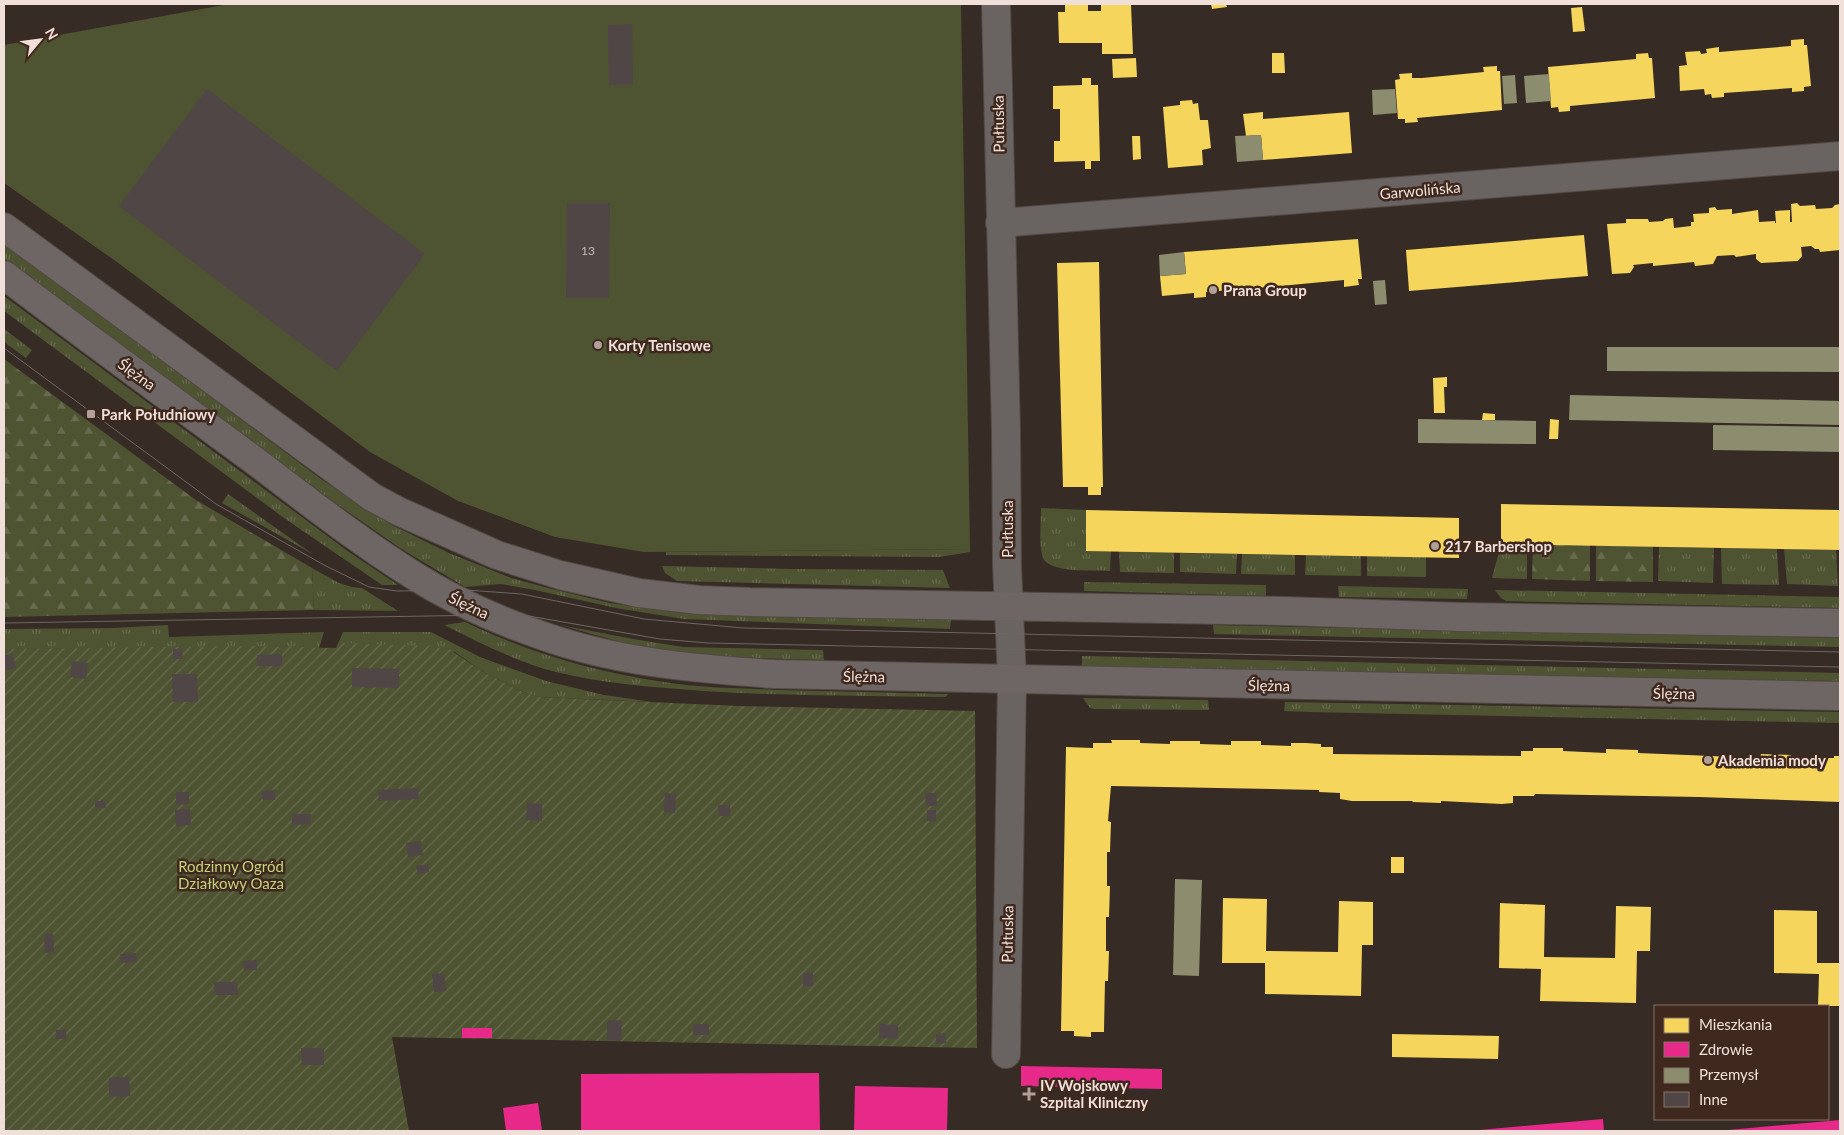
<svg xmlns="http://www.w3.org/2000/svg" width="1844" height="1135" viewBox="0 0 1844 1135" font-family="Lato,sans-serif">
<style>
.grass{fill:url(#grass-tufts)}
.forest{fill:url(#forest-firs)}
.garden{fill:url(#garden-furrows)}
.pitch{fill:#4e5332}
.homes{fill:#f6d55c}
.health{fill:#e7298a}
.industry{fill:#8c8c6e}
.building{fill:#504646}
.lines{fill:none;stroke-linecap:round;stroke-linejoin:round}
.minor-casing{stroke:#534943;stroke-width:30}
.secondary-casing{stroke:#534943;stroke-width:30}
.minor{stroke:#696362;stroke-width:28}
.secondary{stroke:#6d6664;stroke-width:28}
.tram{stroke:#6d6663;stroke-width:1}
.poi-dot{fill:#afa19a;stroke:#3f281d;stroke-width:2}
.labels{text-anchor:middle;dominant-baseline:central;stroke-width:5;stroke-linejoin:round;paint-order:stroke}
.number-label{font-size:12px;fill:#c8bab4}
.street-label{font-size:15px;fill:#f0e0d9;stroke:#3f281d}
.poi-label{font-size:15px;font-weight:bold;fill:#f0e0d9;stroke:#3f281d;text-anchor:start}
.park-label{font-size:15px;fill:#c3d37b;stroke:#3f281d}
</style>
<defs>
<pattern id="grass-tufts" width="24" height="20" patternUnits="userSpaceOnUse" patternTransform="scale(1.25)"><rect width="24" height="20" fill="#4e5332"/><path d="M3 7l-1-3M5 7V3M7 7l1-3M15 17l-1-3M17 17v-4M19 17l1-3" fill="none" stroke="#686b4f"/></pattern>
<pattern id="forest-firs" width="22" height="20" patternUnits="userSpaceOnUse" patternTransform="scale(1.25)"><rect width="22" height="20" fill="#4e5332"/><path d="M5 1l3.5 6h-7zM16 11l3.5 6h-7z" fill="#686b4f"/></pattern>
<pattern id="garden-furrows" width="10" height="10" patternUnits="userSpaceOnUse" patternTransform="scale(1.25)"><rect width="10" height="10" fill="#4e5332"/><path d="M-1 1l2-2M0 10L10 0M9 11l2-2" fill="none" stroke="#686b4f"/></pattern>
</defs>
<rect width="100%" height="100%" fill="#372b25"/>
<!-- grass -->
<path class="grass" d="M4 243 321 479 390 524 449 553 511 578 552 589 610 603 673 612 734 615 951 620 950 629 684 619 616 608 535 590 501 584 465 587 400 548 341 507 4 259Z
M4 296 349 552 398 585H382L284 518 4 311Z
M4 329 32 350 26 358 4 342Z
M228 494 314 555 222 503Z
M1041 508 1086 510V551H1111L1110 571C1095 570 1045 574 1042 555 1039 542 1041 522 1041 508Z
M1501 544H1527V579L1492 578Z
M1659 547 1714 548 1713 583 1658 581Z
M1721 548 1777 549 1779 585 1722 584Z
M970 549V552L939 557 666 555V552Z
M1784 549 1836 550 1838 586 1787 584Z
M1119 551 1174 552V573L1120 572Z
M1180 553 1237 554 1236 574 1180 572Z
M1242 554 1295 555V575L1241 574Z
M1306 555 1361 556V576L1305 575Z
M1367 556 1426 557V577L1367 576Z
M662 566 791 569 943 570 950 588 677 581 665 573Z
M312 568 339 583 352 587 362 588 398 611 314 610Z
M1084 582 1266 585V596L1084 591Z
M1338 586 1468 589 1467 599 1339 597Z
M1495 590 1840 597V608L1506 601 1501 598Z
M465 622C528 652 594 672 664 682 701 688 739 688 777 690 834 691 891 693 948 694L946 697C865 696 783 696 703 691 654 687 604 684 556 672 517 662 480 643 444 625Z
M168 625 169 637 324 632 319 648 4 649V629L112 628Z
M560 625 633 639 683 647 823 650 824 660C760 658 692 658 630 644 607 639 583 631 560 625Z
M1213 625 1840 638V647L1214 634Z
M343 632H431L480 657 546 681 604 695 653 702 538 697 518 690 480 670 455 652 336 648Z
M1082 656 1840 673V681L1082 668Z
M1083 698 1208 700 1209 710 1094 709 1090 708Z
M1285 702 1840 712V723L1310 712 1284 711Z"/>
<!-- forest -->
<path class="forest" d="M4 359 196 500 312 568 314 610 4 617Z
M1533 544 1590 545V581L1532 579Z
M1596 545 1653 546V582L1596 581Z"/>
<!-- garden -->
<path class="garden" d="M343 643 429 646 449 649 480 670 518 690 538 697 739 706 975 711 977 1048 392 1037 409 1131H4V649L247 646 336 648Z"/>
<!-- pitch -->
<path class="pitch" d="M229 4H961L970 549 644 552 555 537 458 501 370 452 117 262 4 183V45Z"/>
<!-- homes -->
<path class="homes" d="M1065 4H1088V11H1101V4H1131L1133 54H1102V43H1059L1058 12H1065Z
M1211 4H1226L1227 7 1212 9Z
M1582 7 1585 31 1573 32 1571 8Z
M1804 39V45H1807L1811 86 1804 87V91L1792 92V88L1724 93V97L1712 98 1711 94 1705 95 1704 89 1680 91 1679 66 1687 65 1685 52 1700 51 1701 54 1707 53 1706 49 1719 47V52L1791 46V40Z
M1272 53H1284L1285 73H1272Z
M1648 53 1649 58H1652L1655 98 1570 106V111L1559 112 1558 107 1551 108 1548 67 1636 59V54Z
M1136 58 1137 77 1113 78 1112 59Z
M1497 66V71H1500L1502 110 1417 118 1418 122 1405 123V119H1398L1395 80 1400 79 1399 74 1412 73V78H1422L1484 72 1483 67Z
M1082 78H1091V85H1098L1100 161H1091V169H1085V161L1054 162V141H1060V109H1053V86L1082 85Z
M1192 100 1193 104 1198 103 1200 120H1208L1211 148 1202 150 1203 165 1168 168 1163 107 1180 105V101Z
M1263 112V119L1349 112 1352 153 1263 160 1261 135 1246 136 1243 114Z
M1132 136H1140L1141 159 1133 160Z
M1797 203 1800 206 1815 205 1816 209 1832 208 1835 205 1840 204V250L1820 252 1819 249H1815L1811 246 1801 247 1802 256 1798 261 1761 263 1756 259V254L1736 257 1734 255 1717 256 1713 264 1695 266 1694 262 1653 266V263L1633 265 1634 267 1630 273 1612 274 1607 224 1626 223V219H1648L1649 222 1663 221 1665 219 1673 218 1674 228 1691 226V222H1694L1693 214 1709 213V208L1715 207 1717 210 1732 209V214L1758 210 1759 222 1775 221V223H1776L1775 211 1790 210V222H1792L1791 204Z
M1584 235 1588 276 1409 291 1406 250Z
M1358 239 1362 279H1358L1359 285 1344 287V280L1280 286V290L1267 291V287L1257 288 1258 293 1246 294V289L1206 292V297L1194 298V293L1162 296 1160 276 1186 274 1184 252Z
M1099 262 1103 487H1101V495H1088V487H1063L1057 263Z
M1447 377V387H1444L1445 413H1434L1433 378Z
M1483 413 1495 414V420H1482Z
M1550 419 1559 420 1558 439H1549Z
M1501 504 1840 510V550L1501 544Z
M1086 510 1459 518V558L1086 551Z
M1111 740H1140V743L1170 744V741H1200V744L1231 745V741H1261V745L1291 746V743H1306L1321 744V747H1333V754L1521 756V751H1533V748H1563V751L1606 753V749L1638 750V753L1760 758 1761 754 1791 755V758H1834V756H1840V802L1699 797 1535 794 1534 796H1513V803L1502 804 1441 801V803L1412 802 1413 801H1352L1340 799V793L1319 792V790L1111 786 1108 821 1111 822 1110 852H1107V886H1110L1109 917H1106V951H1109L1108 981H1105L1104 1030V1032H1091V1037L1074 1036V1031H1061L1066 747 1093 748V743H1112Z
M1391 857H1404V873H1391Z
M1223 898 1267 899 1266 951 1338 952 1339 901 1373 902V945H1362L1361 996 1265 994V963H1222Z
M1500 903 1545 905 1544 957 1615 958 1616 906 1651 907 1650 951H1637L1636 1003 1540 1001 1541 969 1499 968Z
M1774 910 1817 911V963H1840V1006H1818L1819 974 1774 973Z
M1392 1034 1499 1036 1498 1059 1392 1057Z"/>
<!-- health -->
<path class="health" d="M462 1028H492V1038H462Z
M1021 1066 1162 1069V1089L1021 1086Z
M819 1073 820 1131H581V1074Z
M855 1086 948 1088 947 1131H854Z
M538 1103 542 1131H506L503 1108Z
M1603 1119 1604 1131H1479V1130Z
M1840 1120V1131H1728V1130Z"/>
<!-- industry -->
<path class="industry" d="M1549 74 1551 101 1526 103 1524 76Z
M1515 75 1517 103 1504 104 1502 76Z
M1395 89 1397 113 1373 115 1372 90Z
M1261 135 1263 160 1237 162 1235 136Z
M1184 252 1186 274 1160 276 1159 255Z
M1385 280 1387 304 1375 305 1373 281Z
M1607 347H1840V372L1607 371Z
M1570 395 1840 401V425L1569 420Z
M1418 419 1536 421V444L1418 443Z
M1713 425 1840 427V452L1713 450Z
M1175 879 1202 880 1199 976 1173 975Z"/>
<!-- building -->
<path class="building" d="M632 24 633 85H609L608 25Z
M207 89 425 254 337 371 119 206Z
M567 203H610L609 298H566Z
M173 649H182L183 659H173Z
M12 653 16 668 4 671V656Z
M282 654V666H258L257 655Z
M72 661 88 663 86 679 70 677Z
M352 668 399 669V688L352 687Z
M172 674H197L198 702H173Z
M418 788 419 799 379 801 378 790Z
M275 790V800H263L262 791Z
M176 792H189V804L176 805Z
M665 793 676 794 675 813 664 812Z
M925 793H936L937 806H926Z
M95 801H105L106 808 95 807Z
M527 803 542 804V821L526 820Z
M718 805H730V816H719Z
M190 809 191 825 176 826 175 810Z
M927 810H936V822L927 821Z
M292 814H311V824L292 825Z
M421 841 423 855 408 857 406 843Z
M428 864 429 872 418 874 416 866Z
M276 866 277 874 266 875 265 867Z
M44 934H53L54 952 45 953Z
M136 953 137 962 121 963 120 954Z
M257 960V970H244L243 961Z
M444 973 446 991 434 992 432 974Z
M803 973H813V986H803Z
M214 982H237L238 995H215Z
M621 1020 622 1040 607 1041V1021Z
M693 1024H709V1035H693Z
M880 1024 898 1025V1039L879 1038Z
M56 1030H66V1039H56Z
M945 1033 946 1043 936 1044V1034Z
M301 1048H324V1065H302Z
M129 1077 130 1096 109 1097V1078Z"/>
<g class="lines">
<!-- minor casing -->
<g class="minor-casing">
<path id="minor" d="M996 4 1006 433 1007 565 1012 679 1006 1054
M1000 223 1840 156"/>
</g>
<!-- secondary casing -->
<g class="secondary-casing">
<path id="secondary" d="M4 227 372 497 398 511 497 555 560 575 639 593 699 600 750 602 1284 611 1461 617 1840 623
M4 275C86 337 168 397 251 458 304 498 357 540 413 575 457 603 506 624 555 640 626 663 700 669 774 674L1840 696"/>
</g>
<!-- minor -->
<use href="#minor" class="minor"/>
<!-- secondary -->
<use href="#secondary" class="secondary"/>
<!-- tram -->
<path class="tram" d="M4 348 216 504 324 565 369 587 397 591 466 590 522 594 644 619 743 628 1840 652
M4 623 489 615 529 616 660 639 708 643 1840 667"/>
</g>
<!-- markers -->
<g class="poi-dot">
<circle cx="1213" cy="290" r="5"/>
<circle cx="598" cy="345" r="5"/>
<rect x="86" y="409" width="10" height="10" rx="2.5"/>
<circle cx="1435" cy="546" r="5"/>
<circle cx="1708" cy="760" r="5"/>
<path d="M1026.5 1086.5h5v5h5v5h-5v5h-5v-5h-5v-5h5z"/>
</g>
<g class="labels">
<!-- number labels -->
<g class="number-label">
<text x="588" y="250">13</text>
</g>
<!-- street labels -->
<g class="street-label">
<text transform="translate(998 124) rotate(-91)">Pułtuska</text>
<text transform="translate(1420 190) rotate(-5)">Garwolińska</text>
<text transform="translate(137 374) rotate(36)">Ślężna</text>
<text transform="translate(1007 529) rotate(-90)">Pułtuska</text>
<text transform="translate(469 605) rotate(25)">Ślężna</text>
<text transform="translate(864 676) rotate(1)">Ślężna</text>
<text transform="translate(1269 685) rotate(1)">Ślężna</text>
<text transform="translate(1674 693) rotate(1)">Ślężna</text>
<text transform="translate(1007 934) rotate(-89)">Pułtuska</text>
</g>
<!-- poi labels -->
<g class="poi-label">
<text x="1223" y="290">Prana Group</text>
<text x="608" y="345">Korty Tenisowe</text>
<text x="101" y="414">Park Południowy</text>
<text x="1445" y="546">217 Barbershop</text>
<text x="1718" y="760">Akademia mody</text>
<text x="1040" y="1085">IV Wojskowy<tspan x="1040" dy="17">Szpital Kliniczny</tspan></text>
</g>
<!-- park labels -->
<g class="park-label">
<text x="231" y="866">Rodzinny Ogród<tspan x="231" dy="17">Działkowy Oaza</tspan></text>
</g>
</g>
<!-- border -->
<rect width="1844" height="1135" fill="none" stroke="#f0e0d9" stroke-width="10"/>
<!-- legend -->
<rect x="1654" y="1005" width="175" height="115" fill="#3f281d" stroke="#867268"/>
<rect x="1664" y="1018" width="25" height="15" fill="#f6d55c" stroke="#867268"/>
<text x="1699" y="1030" font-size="15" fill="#f0e0d9">Mieszkania</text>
<rect x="1664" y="1042" width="25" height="15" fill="#e7298a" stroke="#867268"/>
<text x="1699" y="1055" font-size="15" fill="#f0e0d9">Zdrowie</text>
<rect x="1664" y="1068" width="25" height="15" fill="#8c8c6e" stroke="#867268"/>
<text x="1699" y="1080" font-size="15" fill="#f0e0d9">Przemysł</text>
<rect x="1664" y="1092" width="25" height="15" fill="#504646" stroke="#867268"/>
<text x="1699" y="1105" font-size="15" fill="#f0e0d9">Inne</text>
<!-- north arrow -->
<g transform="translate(40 40) rotate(61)" stroke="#3f281d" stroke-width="4" paint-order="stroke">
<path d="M0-4L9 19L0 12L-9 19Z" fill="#f0e0d9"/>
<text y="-8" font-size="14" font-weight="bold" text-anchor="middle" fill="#f0e0d9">N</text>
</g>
</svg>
